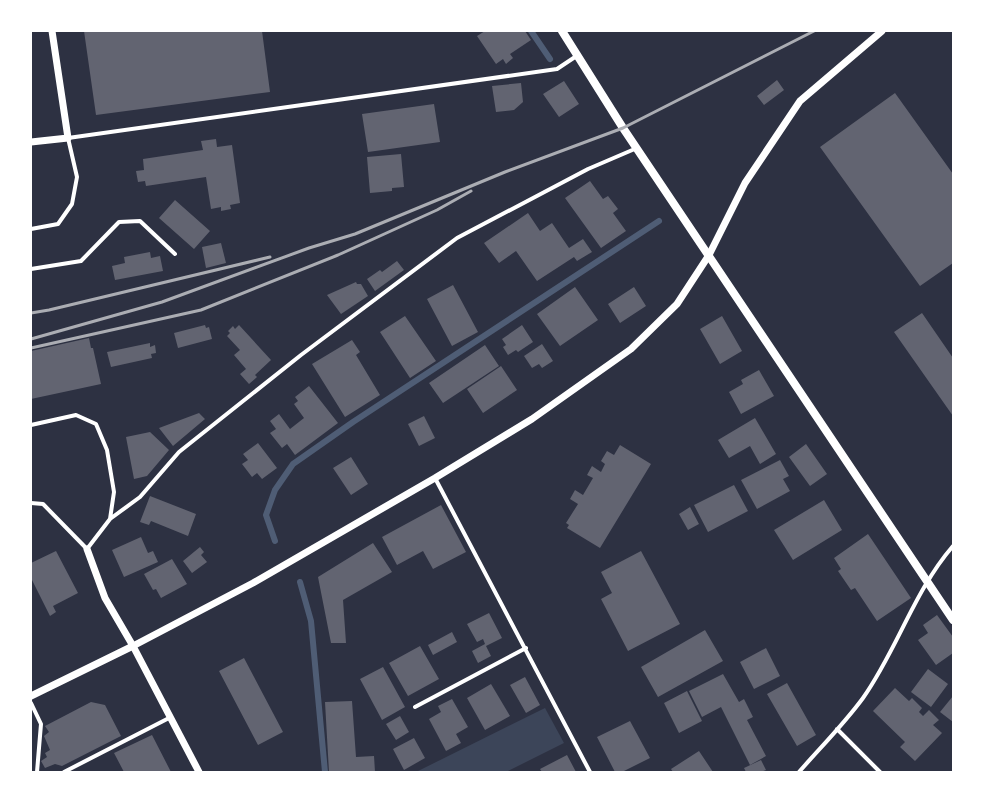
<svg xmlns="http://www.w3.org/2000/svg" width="984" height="803" viewBox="0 0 984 803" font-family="'PT Sans Narrow',sans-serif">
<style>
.green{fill:#3c4559}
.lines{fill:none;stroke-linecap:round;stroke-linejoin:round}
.stream{stroke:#4f5d75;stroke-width:6}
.building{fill:#626471}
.minor{stroke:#fff;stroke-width:4}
.tertiary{stroke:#fff;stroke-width:7}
.secondary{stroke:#fff;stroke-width:8}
.rail{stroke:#abadb3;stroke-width:3}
</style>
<rect width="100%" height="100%" fill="#2d3142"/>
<!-- green -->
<path class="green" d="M545 708 564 743 506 772H416Z"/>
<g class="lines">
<!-- stream -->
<path class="stream" d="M531 31 550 59
M275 541 266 515 275 490 293 464 353 422 659 221
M300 582 311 621 325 772"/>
</g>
<!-- building -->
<path class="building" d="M84 31H262L270 92 96 115Z
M485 31H525L531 40 510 54 513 58 506 64 503 59 496 64 477 36Z
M777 80 784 90 764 105 757 96Z
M564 81 579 104 559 117 543 94Z
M521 83 523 102 514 110 496 112 492 86Z
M895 93 953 174V263L920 286 820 147Z
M434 104 440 142 368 152 362 114Z
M216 139 217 147 232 145 240 203 230 205 231 209 221 211V207L211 209 206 177 146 186 145 181 138 182 136 171 144 170 143 159 203 150 201 141Z
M401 154 404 187 392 188V191L370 193 367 157Z
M590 181 603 199 608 196 618 209 613 213 626 231 601 248 565 198Z
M175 200 210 231 194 249 159 218Z
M528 213 540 231 552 223 569 248 583 239 592 252 577 261 574 257 537 281 516 251 499 263 484 243Z
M221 243 226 263 206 268 202 247Z
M150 252 151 258 160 256 163 271 115 280 112 266 125 263 124 257Z
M397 261 404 270 375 291 367 279 380 270 382 272Z
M356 282 357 284H361L368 296 341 314 327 295Z
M453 285 478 332 452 346 427 299Z
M575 287 598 320 560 346 537 314Z
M634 287 646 306 620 323 608 304Z
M922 313 953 358V416L894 332Z
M405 316 436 361 410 378 380 332Z
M722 316 742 351 720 364 700 329Z
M205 325 206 328 209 327 212 339 178 348 174 333Z
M239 325 271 360 255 375 257 377 249 384 240 374 246 369 234 355 240 350 227 336 230 333 228 331 233 326 235 329Z
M522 325 533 342 518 352 516 350 508 355 503 347 506 345 502 339Z
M89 338 91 348H93L101 384 31 399V351Z
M352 340 360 352 356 355 380 395 345 417 312 364Z
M150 343V347L155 345 156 353 151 354 152 358 111 367 107 352Z
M542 344 553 361 542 368 539 364 532 368 524 356Z
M485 345 499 366 443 403 429 383Z
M501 366 517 390 483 413 467 389Z
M759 370 774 396 741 414 729 392 743 384 741 380Z
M309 386 338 423 295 455 287 444 282 448 270 433 276 429 270 421 279 414 290 429 304 418 294 404 298 401 295 397Z
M199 413 205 419 173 446 159 428Z
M424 416 435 438 419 446 408 424Z
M755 418 776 454 760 464 750 446 729 458 718 440Z
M150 432 169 450 147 476 134 479 126 437Z
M258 443 277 468 262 479 257 473 252 477 242 464 248 460 243 454Z
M806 444 827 474 810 486 789 457Z
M620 445 651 464 600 548 567 528 569 525 566 523 578 504 570 499 575 490 583 495 593 478 587 475 592 466 601 472 605 464 601 461 607 451 614 455Z
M351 457 368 484 351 495 333 468Z
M780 460 789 476 783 479 790 491 757 509 741 480Z
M734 485 748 511 708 532 694 505Z
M150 496 196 514 188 536 151 521 149 525 140 522Z
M824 500 842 530 793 560 774 530Z
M441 505 466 552 433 569 423 551 397 565 382 537Z
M690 507 699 524 688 530 679 514Z
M868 534 911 598 877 621 855 588 851 590 838 571 841 569 834 558Z
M141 537 148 553 153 551 158 562 124 577 112 550Z
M373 543 392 572 343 600 346 643H331L318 577Z
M200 547 204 552 201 555 207 562 192 573 183 561Z
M56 551 78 593 53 606 56 612 50 616 31 578V563Z
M641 551 680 624 628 651 601 599 612 593 601 572Z
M172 559 187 584 161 598 156 589 153 590 144 574Z
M489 613 502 638 486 646 491 656 478 663 472 651 485 644 483 639 477 642 467 624Z
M937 615 953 637V653L936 665 918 640 928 633 923 625Z
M705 630 723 661 658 697 641 667Z
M452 632 457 642 433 655 428 645Z
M420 646 439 679 408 696 389 663Z
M766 648 780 676 754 689 740 662Z
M244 658 283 732 258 745 219 671Z
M383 667 405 707 382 720 360 679Z
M928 669 948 684 931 707 911 692Z
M723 674 739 702 744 699 753 717 747 720 766 756 750 765 721 707 702 717 689 691Z
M525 677 540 705 526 713 510 685Z
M787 683 816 735 797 746 767 694Z
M491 684 510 716 485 730 467 698Z
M895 688 909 701 912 698 922 708 919 712 923 716 929 710 939 720 933 725 942 733 915 761 900 747 905 742 873 711Z
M687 691 702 721 679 733 664 703Z
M953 696V722L940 712Z
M452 699 468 727 456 734 461 743 446 751 429 719 441 712 438 706Z
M352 701 356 757 374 756 375 772H329L325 702Z
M91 702 105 705 121 736 62 766 55 764 45 768 41 761 47 757 45 753 50 750 44 736 49 732 45 726Z
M400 716 409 732 396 740 386 724Z
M630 721 650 758 622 772H615L597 737Z
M152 735 171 772H124L114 753Z
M414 738 425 758 404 770 393 749Z
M699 751 713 772H673L671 769Z
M567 755 576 772H542L540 769Z
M761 760 766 770 761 772H746L744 768Z"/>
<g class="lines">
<!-- minor -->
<path class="minor" d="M31 229 58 224 72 204 77 177 68 138 557 69 578 55
M31 269 81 261 119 222 140 221 175 254
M31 425 76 415 96 424 107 450 114 492 110 519 87 549 43 504 31 503
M435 478 590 772
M110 519 140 497 179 452 301 355 457 238 588 169 637 148
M31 703 41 724 37 772
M415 707 526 648
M837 729 880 772
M64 772 171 717
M799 772C820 748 844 724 863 698 897 650 914 591 953 546"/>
<!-- tertiary -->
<path class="tertiary" d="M31 142 68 138 52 31
M87 549 105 598 133 646 199 772
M31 696 133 646 253 583 435 478 532 419 631 349 677 304 709 255 745 183 800 101 882 31"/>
<!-- secondary -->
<path class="secondary" d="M562 31 623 128 953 620"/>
<!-- rail -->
<path class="rail" d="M31 313 49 310 270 257
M31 339 162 302 309 248 355 234 505 172 623 128 814 31
M31 348 201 310 338 255 437 210 471 191"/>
</g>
<!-- border -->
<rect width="984" height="803" fill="none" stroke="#ffffff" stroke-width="64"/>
</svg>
